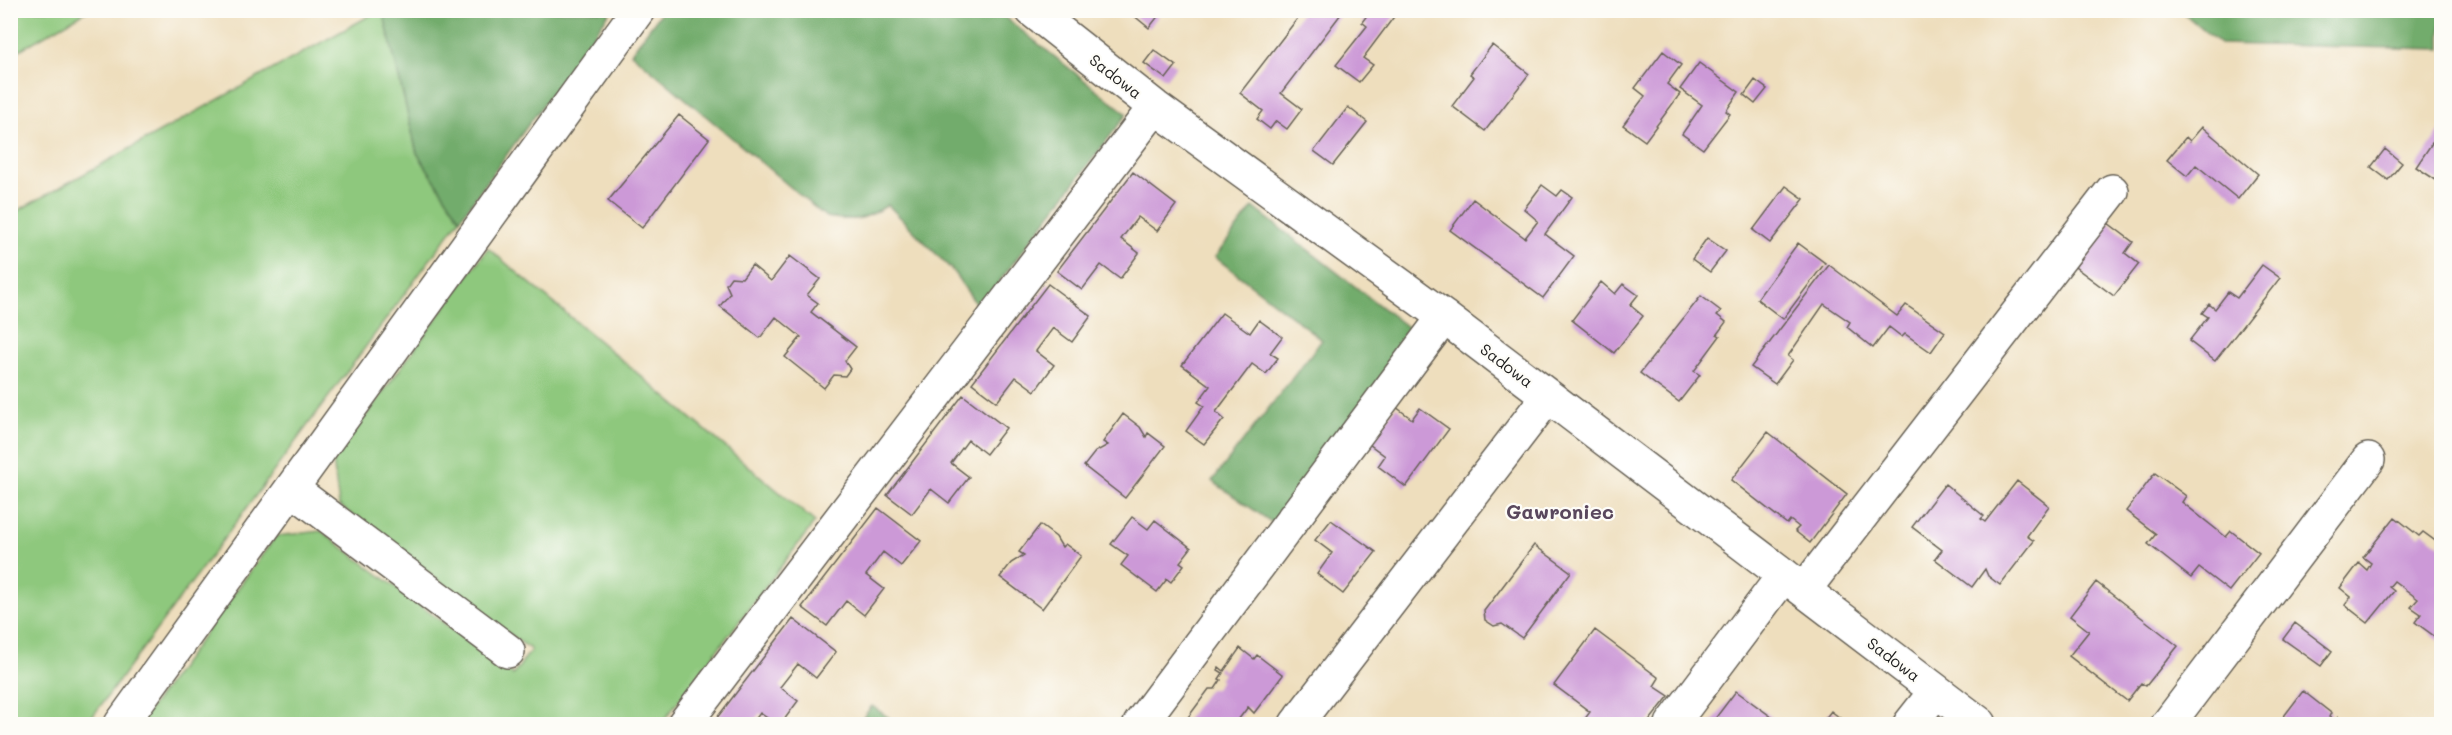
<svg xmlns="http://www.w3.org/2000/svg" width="2452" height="735" viewBox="0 0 2452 735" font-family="Mali,sans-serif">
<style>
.green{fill:#8ec87d;stroke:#55724c;stroke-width:1.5}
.forest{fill:#72ac6c;stroke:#476444;stroke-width:1.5}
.building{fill:#cc99d7}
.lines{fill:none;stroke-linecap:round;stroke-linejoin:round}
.minor-casing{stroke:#666054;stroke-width:36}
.minor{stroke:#fff;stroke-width:33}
.labels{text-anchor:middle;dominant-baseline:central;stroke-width:4.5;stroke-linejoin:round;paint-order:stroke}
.street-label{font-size:16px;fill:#1c1c1c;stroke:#fdfcf7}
.quarter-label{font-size:20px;font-weight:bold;fill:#5a485d;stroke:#fdfcf7}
</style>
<rect width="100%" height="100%" fill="#fdfcf7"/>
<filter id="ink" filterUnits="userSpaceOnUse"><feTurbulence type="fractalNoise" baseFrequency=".0167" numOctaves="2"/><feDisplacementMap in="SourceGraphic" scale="12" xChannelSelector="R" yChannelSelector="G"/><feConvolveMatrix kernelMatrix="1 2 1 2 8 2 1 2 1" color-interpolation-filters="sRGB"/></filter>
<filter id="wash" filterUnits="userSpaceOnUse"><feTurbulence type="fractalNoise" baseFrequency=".008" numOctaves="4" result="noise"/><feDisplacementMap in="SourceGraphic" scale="24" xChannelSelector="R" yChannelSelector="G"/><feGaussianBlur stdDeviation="1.35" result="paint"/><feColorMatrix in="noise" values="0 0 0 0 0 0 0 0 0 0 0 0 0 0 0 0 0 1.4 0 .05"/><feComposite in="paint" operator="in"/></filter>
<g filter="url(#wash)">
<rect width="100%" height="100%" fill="#eedebd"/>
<!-- green -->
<path class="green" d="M11 10H87V11L11 55Z
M383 10 417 153 460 219 87 724H11L10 215 378 11Z
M488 248 815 522 661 724H139L276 536 321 531 513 675 531 650 339 505 333 461Z"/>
<!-- forest -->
<path class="forest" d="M383 11V10L611 11 460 219 417 153Z
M662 11H997L1127 114 979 308 952 270 888 205C864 220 855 222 826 217L631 53Z
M2181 11H2441V49L2220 44Z
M1253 207 1411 330 1404 355 1277 526 1212 481 1322 340 1215 257Z
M872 706 898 724H858Z"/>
<g id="blocks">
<!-- building -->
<path class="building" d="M1127 10H1163L1149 28Z
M1304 10H1344L1281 93 1302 109 1287 129 1276 121 1270 129 1257 119 1263 111 1240 93Z
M1371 10H1399L1363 58 1373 65 1359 82 1336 65 1367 26 1362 22Z
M1492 45 1529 74 1485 131 1452 106 1474 77 1470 74Z
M1154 50 1176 66 1166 79 1144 63Z
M1663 51 1681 65 1667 84 1680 94 1645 141 1623 125 1645 96 1635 88Z
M1699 63 1739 92 1726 111 1730 114 1703 149 1682 134 1702 105 1680 89Z
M1755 80 1767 89 1755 104 1744 95Z
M1348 107 1367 122 1333 165 1314 151Z
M679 115 709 139 642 228 608 201Z
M2202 127 2258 174 2238 199 2196 165 2187 176 2167 160 2186 137 2190 141Z
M2442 128V184L2416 167Z
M2385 149 2402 163 2388 180 2371 167Z
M1133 172 1176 205 1157 231 1138 217 1121 239 1139 253 1120 279 1101 265 1082 290 1057 271Z
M1542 185 1557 196 1562 190 1572 197 1545 234 1574 256 1543 298 1450 230 1473 199 1525 238 1538 221 1524 209Z
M1786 186 1804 199 1770 243 1753 230Z
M2108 223 2133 242 2125 253 2139 264 2114 296 2075 267Z
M1707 238 1726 251 1710 272 1692 259Z
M1798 243 1825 263 1783 319 1757 299Z
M790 256 820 279 807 295 818 303 811 312 856 347 845 361 850 369 845 376 834 375 824 388 785 357 801 337 776 317 760 338 720 306 730 293 726 284 731 277 742 278 752 265 771 281Z
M1829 265 1897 316 1906 305 1945 332 1931 352 1905 334 1902 337 1889 327 1873 348 1847 327 1850 322 1824 304 1788 356 1793 360 1775 384 1751 367Z
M2262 265 2280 278 2215 361 2189 341 2208 317 2202 313 2209 304 2215 309 2228 292 2237 298Z
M1601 282 1615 294 1623 284 1638 295 1630 305 1643 316 1614 353 1572 320Z
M1048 284 1091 316 1072 342 1053 328 1036 351 1054 365 1035 391 1016 377 997 402 972 383Z
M1701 296 1721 311 1717 315 1726 322 1717 334 1720 336 1694 371 1700 375 1679 402 1640 373Z
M1222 313 1250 333 1259 320 1282 337 1270 353 1278 358 1266 374 1252 364 1216 412 1224 419 1204 444 1186 431 1204 406 1198 402 1210 386 1182 365Z
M963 395 1006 428 986 454 968 440 951 463 969 477 949 503 931 489 912 514 887 495Z
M1396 407 1412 419 1420 408 1449 429 1406 487 1378 466 1385 456 1369 444Z
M1123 414 1140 427 1146 437 1148 433 1165 446 1125 498 1084 466 1095 452 1108 445 1103 442Z
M1768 432 1847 494 1810 543 1795 531 1799 527 1790 520 1787 524 1731 480Z
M2155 473 2186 496 2182 502 2226 537 2231 531 2259 553 2229 591 2199 568 2191 578 2148 544 2156 534 2126 511Z
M2017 481 2049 506 2027 536 2034 541 2000 585 1988 576 1985 569 1972 587 1935 559 1942 550 1912 527 1945 484 1984 516 1981 519 1985 522Z
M878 508 921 541 901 566 883 552 866 575 884 589 864 615 846 601 827 626 802 607Z
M1132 517 1148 529 1155 520 1191 548 1180 562 1184 565 1171 582 1167 579 1157 592 1121 565 1128 556 1111 544Z
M2395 517 2419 536 2423 532 2442 546 2441 641 2415 622 2421 614 2411 607 2418 599 2394 581 2389 587 2394 591 2368 623 2345 605 2351 597 2340 588 2359 563 2367 570 2371 563 2363 557Z
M1331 520 1376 552 1343 594 1317 574 1332 553 1315 540Z
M1040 525 1056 537 1062 547 1065 544 1081 556 1042 609 1000 577 1011 563 1024 555 1019 552Z
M1534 545 1571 572 1522 638 1502 624 1494 626 1485 620 1484 611Z
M2096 582 2178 646 2146 686 2141 683 2127 701 2069 656 2089 631 2070 616Z
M793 619 836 652 816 678 798 664 780 687 798 701 781 724H776L760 713 752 724H724L716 719Z
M2295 623 2332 651 2321 666 2283 639Z
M1595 630 1659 678 1654 686 1669 696 1647 724H1581L1590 712 1554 685Z
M1240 648 1254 659 1257 655 1283 675 1254 713 1248 707 1235 724H1183L1209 689H1215L1221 680 1219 679 1223 673 1218 670 1219 667 1224 671Z
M1736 691 1773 718 1768 724H1711Z
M2303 691 2331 713 2329 717 2335 721 2338 717 2347 724H2278Z
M1831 711 1848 724H1821Z"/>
</g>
</g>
<g filter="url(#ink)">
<use href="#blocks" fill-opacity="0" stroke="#666054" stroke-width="1.5"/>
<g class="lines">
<!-- minor casing -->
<g class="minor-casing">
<path id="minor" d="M1032 10 1155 107 1444 317 1980 724
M292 489 508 651
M1804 590 2112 191
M121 724 638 10
M684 724 1155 107
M1140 724 1444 317
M1296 724 1548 396
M1672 724 1784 575
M1910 724 1936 691
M2168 724 2368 460"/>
</g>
<!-- minor -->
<use href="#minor" class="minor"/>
</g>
</g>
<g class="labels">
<!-- street labels -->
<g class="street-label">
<text transform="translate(1116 76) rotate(38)">Sadowa</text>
<text transform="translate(1507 365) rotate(37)">Sadowa</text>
<text transform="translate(1894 659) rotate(37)">Sadowa</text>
</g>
<!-- quarter labels -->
<g class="quarter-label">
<text x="1560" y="511">Gawroniec</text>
</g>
</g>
<!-- margin -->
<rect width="2452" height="735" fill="none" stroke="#fdfcf7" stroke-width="36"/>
</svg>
